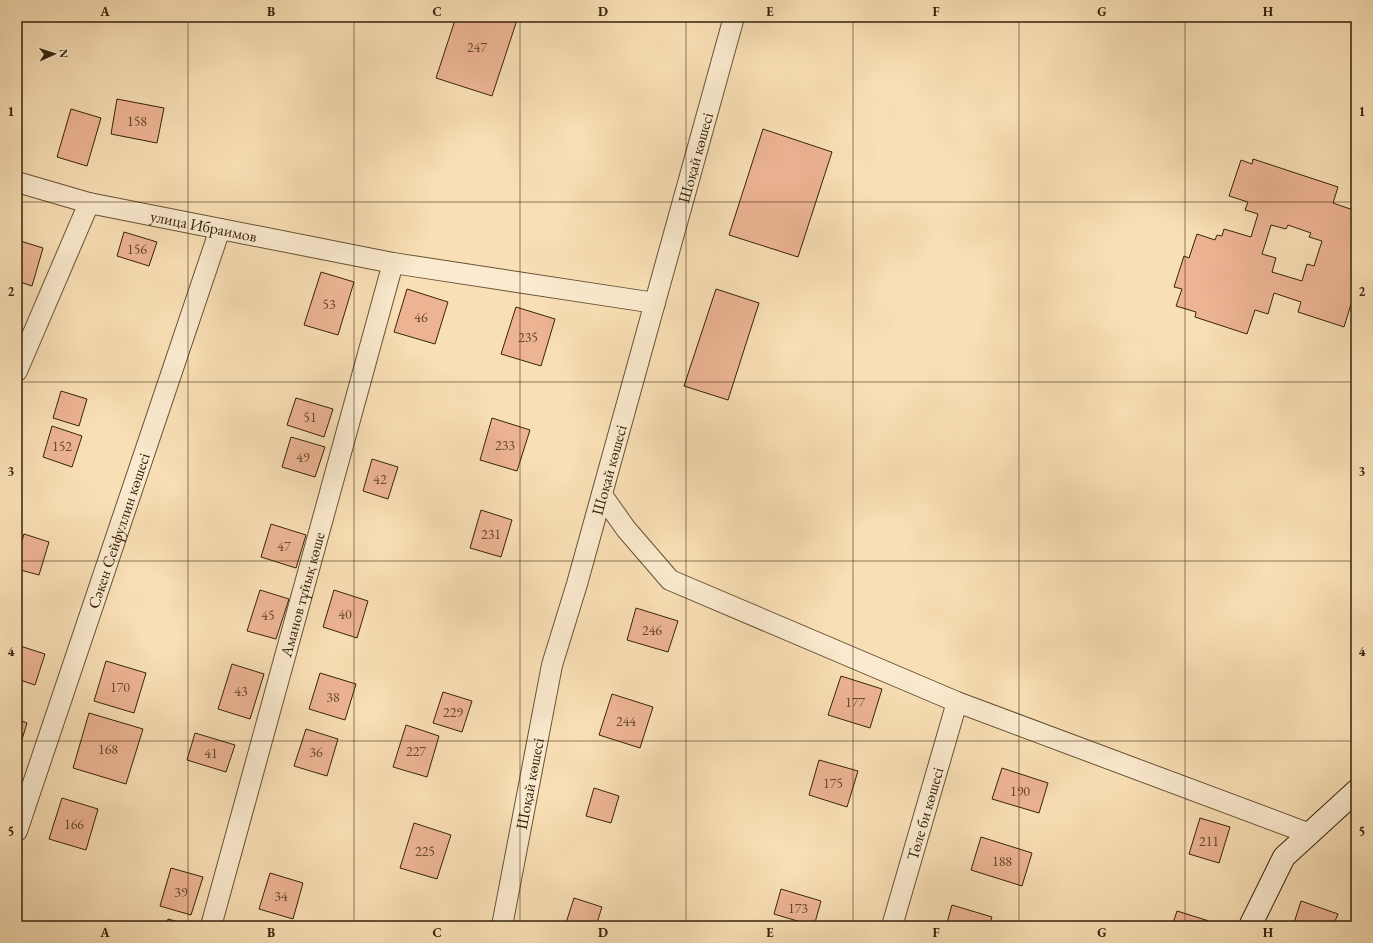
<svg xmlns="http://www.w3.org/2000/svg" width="1373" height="943" viewBox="0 0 1373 943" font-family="'EB Garamond',serif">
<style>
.building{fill:#edb494;stroke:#36230a;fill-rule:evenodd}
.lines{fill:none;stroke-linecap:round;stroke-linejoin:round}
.street-casing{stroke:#675235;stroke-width:22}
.secondary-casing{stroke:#36230a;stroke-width:24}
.street{stroke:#fbeacf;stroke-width:20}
.secondary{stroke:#fbeacf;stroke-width:22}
.grid{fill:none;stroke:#36230a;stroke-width:1;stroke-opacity:0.55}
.labels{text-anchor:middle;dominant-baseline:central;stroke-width:4;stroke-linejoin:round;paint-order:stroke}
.number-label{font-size:14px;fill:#64472c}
.street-label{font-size:16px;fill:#36230a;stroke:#fbeacf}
.neatline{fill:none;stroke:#36230a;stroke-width:1.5}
.grid-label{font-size:13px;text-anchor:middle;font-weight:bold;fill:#36230a}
</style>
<rect width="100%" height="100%" fill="#f9dfb5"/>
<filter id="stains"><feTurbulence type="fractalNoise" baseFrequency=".005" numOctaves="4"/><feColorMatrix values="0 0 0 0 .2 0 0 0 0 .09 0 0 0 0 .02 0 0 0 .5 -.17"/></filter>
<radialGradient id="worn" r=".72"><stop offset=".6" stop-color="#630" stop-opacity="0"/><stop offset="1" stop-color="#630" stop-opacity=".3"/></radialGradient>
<!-- building -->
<path class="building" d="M456 17H518L492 96 436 78Z
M117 99 164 108 157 143 111 134Z
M71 109 101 118 87 166 57 157Z
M763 129 832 152 798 257 729 235Z
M1253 159 1338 187 1333 203 1356 211V233L1351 248 1356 250V288L1344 327 1298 312 1301 302 1274 293 1268 314 1255 310 1247 334 1195 317 1196 312 1176 306 1182 289 1174 287 1184 256 1189 258 1197 234 1215 240 1217 235 1222 236 1224 229 1251 237 1258 214 1245 210 1248 202 1229 196 1241 160 1252 164ZM1271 225 1286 229 1288 225 1311 233 1309 237 1322 241 1314 266 1307 264 1302 281 1272 272 1276 258 1262 254Z
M124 232 157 242 149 266 117 256Z
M17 240 43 248 32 286 17 281Z
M321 272 354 282 338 335 304 325Z
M407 289 448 302 435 344 394 332Z
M716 289 759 303 728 400 684 386Z
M516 307 555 319 541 366 501 354Z
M61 391 87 399 79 426 53 418Z
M296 398 333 409 324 437 287 425Z
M492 418 530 430 517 471 480 460Z
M52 426 82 436 72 467 43 457Z
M291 437 325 447 315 477 282 467Z
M372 459 398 467 388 499 363 491Z
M481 510 512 520 501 557 470 548Z
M271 524 306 535 296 568 261 557Z
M24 534 49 542 39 575 17 569V556Z
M260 590 289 599 276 639 247 631Z
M334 590 368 601 357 638 323 627Z
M636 608 678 621 668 652 627 640Z
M17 645 45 654 35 685 17 679Z
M106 661 146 673 134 713 94 701Z
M232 664 264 674 250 719 218 709Z
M320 673 356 684 345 720 309 709Z
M841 676 882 689 870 728 828 715Z
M443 692 472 701 462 732 433 723Z
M612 694 653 707 640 748 599 735Z
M89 713 143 729 126 784 73 768Z
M17 719 27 723 17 756Z
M406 725 439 736 427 777 393 767Z
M306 729 338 739 327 776 294 766Z
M195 733 235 745 226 772 187 760Z
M819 760 858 771 847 807 809 795Z
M1002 768 1048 783 1039 813 992 799Z
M594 788 619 796 611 823 586 816Z
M62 798 98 809 86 850 49 839Z
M1200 818 1230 827 1219 863 1189 854Z
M414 823 451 835 437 879 400 868Z
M981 837 1032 853 1022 886 971 870Z
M171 868 203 877 191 915 160 906Z
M270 873 303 883 293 919 259 909Z
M781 889 821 901 814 926 774 914Z
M574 898 602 907 596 926H565Z
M1301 901 1338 914 1333 926H1293Z
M952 905 992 917 989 926H946Z
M1177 911 1209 921 1208 926H1172Z
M168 919 192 926H166Z
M772 922 785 926H771Z"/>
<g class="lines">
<!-- street casing -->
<g class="street-casing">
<g id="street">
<path id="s1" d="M17 182 89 203 393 263 655 303"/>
<path d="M17 371 89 203"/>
<path d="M602 495 626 529 670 580 957 702 1310 834"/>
<path id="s2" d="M17 831 220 229"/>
<path id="s3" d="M211 926 393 263"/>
<path id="s4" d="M502 926 552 665 577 584 734 17"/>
<path id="s5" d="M892 926 957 702"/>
</g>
</g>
<!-- secondary casing -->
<g class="secondary-casing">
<path id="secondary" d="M1250 926 1284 857 1356 791"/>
</g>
<!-- street -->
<use href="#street" class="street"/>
<!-- secondary -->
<use href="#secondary" class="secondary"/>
</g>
<!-- grid -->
<path class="grid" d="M188 17V926M354 17V926M520 17V926M686 17V926M853 17V926M1019 17V926M1185 17V926M17 202H1356M17 382H1356M17 561H1356M17 741H1356"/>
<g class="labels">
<!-- number labels -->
<g class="number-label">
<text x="477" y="47">247</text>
<text x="137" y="121">158</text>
<text x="137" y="249">156</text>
<text x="329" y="304">53</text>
<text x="421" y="317">46</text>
<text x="528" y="337">235</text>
<text x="310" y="417">51</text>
<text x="505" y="445">233</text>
<text x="62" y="446">152</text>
<text x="303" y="457">49</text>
<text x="380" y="479">42</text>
<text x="491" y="534">231</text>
<text x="284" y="546">47</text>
<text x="345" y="614">40</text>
<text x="268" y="615">45</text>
<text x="652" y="630">246</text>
<text x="120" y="687">170</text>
<text x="241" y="691">43</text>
<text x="333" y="697">38</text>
<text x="855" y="702">177</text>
<text x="453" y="712">229</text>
<text x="626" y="721">244</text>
<text x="108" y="749">168</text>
<text x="416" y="751">227</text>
<text x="316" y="752">36</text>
<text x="211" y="753">41</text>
<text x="833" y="783">175</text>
<text x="1020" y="791">190</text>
<text x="74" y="824">166</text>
<text x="1209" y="841">211</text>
<text x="425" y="851">225</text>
<text x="1002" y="861">188</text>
<text x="181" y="892">39</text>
<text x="281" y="896">34</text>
<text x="798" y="908">173</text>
</g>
<!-- street labels -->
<g class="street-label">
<text stroke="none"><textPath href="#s4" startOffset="793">Шоқай көшесі</textPath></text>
<text stroke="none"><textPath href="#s1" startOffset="192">улица Ибраимов</textPath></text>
<text stroke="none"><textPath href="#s4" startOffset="469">Шоқай көшесі</textPath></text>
<text stroke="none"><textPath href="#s2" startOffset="317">Сәкен Сейфуллин көшесі</textPath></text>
<text stroke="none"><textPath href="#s3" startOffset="344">Аманов тұйық көше</textPath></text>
<text stroke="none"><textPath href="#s4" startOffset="145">Шоқай көшесі</textPath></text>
<text stroke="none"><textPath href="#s5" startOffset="117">Төле би көшесі</textPath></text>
</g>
</g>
<!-- margin -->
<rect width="1373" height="943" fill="none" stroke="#f9dfb5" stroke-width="44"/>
<!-- north arrow -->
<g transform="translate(54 54) rotate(87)" stroke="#fbeacf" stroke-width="3" paint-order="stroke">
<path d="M0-3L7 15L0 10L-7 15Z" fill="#36230a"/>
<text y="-6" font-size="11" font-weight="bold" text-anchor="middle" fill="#36230a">N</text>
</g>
<rect x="22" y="22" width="1329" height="899" class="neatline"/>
<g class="grid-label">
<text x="105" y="16">A</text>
<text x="271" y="16">B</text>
<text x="437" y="16">C</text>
<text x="603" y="16">D</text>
<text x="770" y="16">E</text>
<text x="936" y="16">F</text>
<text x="1102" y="16">G</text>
<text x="1268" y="16">H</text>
<text x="11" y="116">1</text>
<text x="1362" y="116">1</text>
<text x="11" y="296">2</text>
<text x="1362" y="296">2</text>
<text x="11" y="476">3</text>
<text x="1362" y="476">3</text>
<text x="11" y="656">4</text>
<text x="1362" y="656">4</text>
<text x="11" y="836">5</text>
<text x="1362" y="836">5</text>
<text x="105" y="937">A</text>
<text x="271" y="937">B</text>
<text x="437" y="937">C</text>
<text x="603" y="937">D</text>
<text x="770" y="937">E</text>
<text x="936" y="937">F</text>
<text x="1102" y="937">G</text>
<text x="1268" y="937">H</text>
</g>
<rect width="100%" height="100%" filter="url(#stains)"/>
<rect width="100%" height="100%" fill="url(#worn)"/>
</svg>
